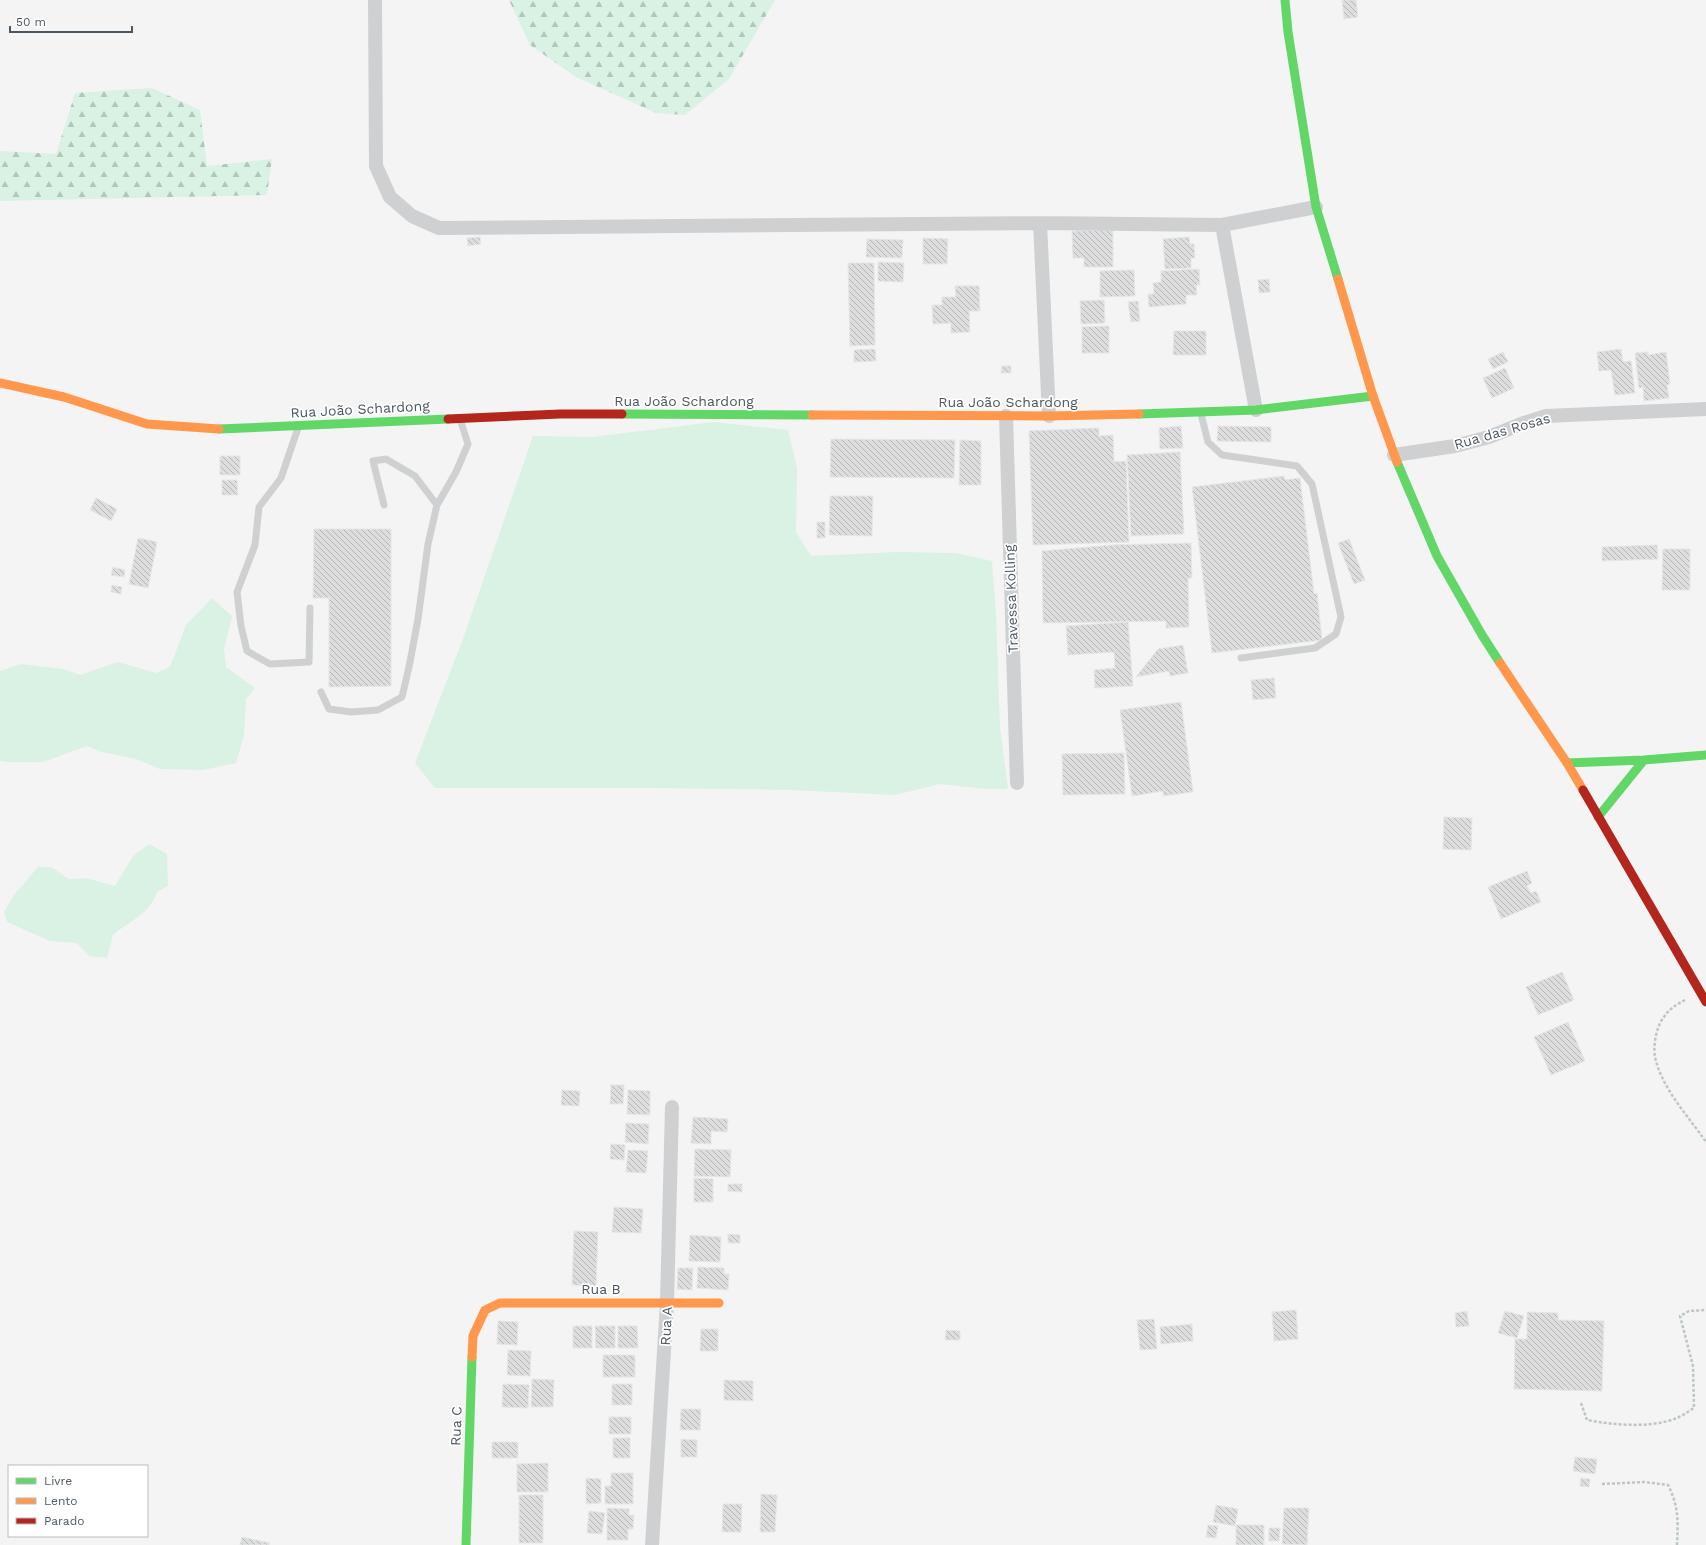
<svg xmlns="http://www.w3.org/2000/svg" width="1706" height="1545" viewBox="0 0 1706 1545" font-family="'Work Sans',sans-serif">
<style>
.green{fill:#d9f2e3}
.forest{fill:url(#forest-firs)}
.building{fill:url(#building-back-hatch);stroke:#e5e6e7}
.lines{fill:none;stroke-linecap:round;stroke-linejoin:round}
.path{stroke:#bcc7c4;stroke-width:2.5;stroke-dasharray:3 2;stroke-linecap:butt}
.lane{stroke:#ced0d2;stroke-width:7}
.street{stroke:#ced0d2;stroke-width:14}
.fast{stroke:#63d668;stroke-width:9}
.slow{stroke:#ff974d;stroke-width:9}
.jam{stroke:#b3261e;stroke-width:9}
.labels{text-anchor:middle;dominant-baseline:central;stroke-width:3.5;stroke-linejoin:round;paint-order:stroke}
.street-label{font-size:14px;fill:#4a5661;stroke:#fff}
</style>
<defs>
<pattern id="forest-firs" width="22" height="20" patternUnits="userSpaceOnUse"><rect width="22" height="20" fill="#d9f2e3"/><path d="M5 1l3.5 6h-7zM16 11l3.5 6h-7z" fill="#b2c7bb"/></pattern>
<pattern id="building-back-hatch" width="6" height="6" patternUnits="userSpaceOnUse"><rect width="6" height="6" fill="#ddddde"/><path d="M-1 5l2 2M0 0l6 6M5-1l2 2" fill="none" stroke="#b5b6b7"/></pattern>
</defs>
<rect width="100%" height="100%" fill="#f4f4f4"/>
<!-- green -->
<path class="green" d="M714 422 788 430 797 468 796 532 811 556 898 552 956 553 992 561 996 615 1000 728 1008 789H986L940 784 895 795 792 790 657 788H435L415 763 464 636 533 436 592 437Z
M212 598 232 616 224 649 226 667 255 688 246 699 244 735 236 763 203 770 160 769 136 759 102 752 87 746 43 762H9L0 761V671L21 664 63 669 80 675 118 662 156 673 170 667 186 625Z
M149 844 167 854 168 886 157 892C152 912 127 923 113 935L107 958 89 956 77 943 50 941 7 922 4 912 14 895 38 867H51L69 879 86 878 115 886 133 856Z"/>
<!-- forest -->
<path class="forest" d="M509 0H775L729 79 685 115 656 113 576 77 530 45Z
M152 88 200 110 207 166 272 159 267 195 0 201V151L56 154 75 93Z"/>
<!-- building -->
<path class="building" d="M1342 0H1356L1358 17 1344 19Z
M1113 230V267H1084V258H1073L1072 231Z
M480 237 481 244 468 246 467 238Z
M1189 237 1190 244H1194L1195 258H1191V268L1165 269 1163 239Z
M923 238 948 239 947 264H923Z
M867 239 903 240 902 258 866 257Z
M878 262 904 263 903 282 878 281Z
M848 263H874L875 345 850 346Z
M1199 269 1200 285H1196L1197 295H1186V304L1149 307 1148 294H1154L1153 283 1161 282V271Z
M1134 270 1135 296 1100 297V271Z
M1269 279 1270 292 1259 293 1258 280Z
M955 286H979L980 311H969L970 332 951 333V323L933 324 932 305H942V297H956Z
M1104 300 1105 323 1081 324 1080 301Z
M1138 301 1140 321 1131 322 1128 302Z
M1109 326V353H1082V327Z
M1174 331H1206V355H1173Z
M875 349 876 361 854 362V350Z
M1621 349 1623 362 1631 361 1635 393 1615 395 1611 370 1599 371 1597 352Z
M1503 352 1508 362 1493 369 1488 359Z
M1648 352V355L1666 352 1670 384 1667 385 1669 398 1644 401 1643 387 1639 388 1635 353Z
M1002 366H1011V373H1001Z
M1505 368 1514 388 1492 398 1483 378Z
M1181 426 1183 448 1160 449 1159 428Z
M1218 426 1271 427V442L1217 441Z
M1099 428V436L1113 435 1114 462 1126 461 1129 542 1033 545 1029 431Z
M831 439 955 440 954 478 830 477Z
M960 440 981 441V485H959Z
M1180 452 1184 534 1131 536 1127 455Z
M220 456H240V475H220Z
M1284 476 1285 480 1300 478 1314 594 1317 593 1322 640 1212 653 1192 487Z
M222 480H237L238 495H222Z
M830 496H873L872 536 829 535Z
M96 498 117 509 111 521 90 510Z
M817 522H825V538H817Z
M314 529H391V686L329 687V598H313Z
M138 538 157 542 148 588 129 584Z
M1349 539 1365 580 1354 584 1338 543Z
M1191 543 1192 578H1188L1189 627 1166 628V621L1043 623 1042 551 1112 545Z
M1657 545 1658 559 1602 561V547Z
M1663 549H1690V590H1662Z
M113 567 125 570 124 577 111 575Z
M112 585 122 587 121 594 111 592Z
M1128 622 1133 686 1095 688 1094 670 1115 668 1114 652 1068 655 1066 626Z
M1183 645 1188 673 1170 676 1169 671 1136 677 1158 649Z
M1274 678 1276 698 1253 700 1251 680Z
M1181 702 1193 792 1163 796V791L1132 796 1120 710Z
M1124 753 1125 794 1063 795 1062 754Z
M1444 817 1472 818 1471 850 1443 849Z
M1527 871 1532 883 1527 886 1531 893 1536 891 1541 902 1501 919 1488 887Z
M1562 972 1574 1000 1538 1015 1526 987Z
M1568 1022 1585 1061 1551 1075 1534 1037Z
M611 1085H624L623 1104H610Z
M562 1090 580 1091 579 1106 561 1105Z
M628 1090 650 1091V1115L627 1114Z
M693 1117 728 1119 727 1132 711 1131V1144L691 1143Z
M626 1123 649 1124 648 1144 625 1142Z
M611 1144 625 1145 624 1160 610 1159Z
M695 1149 731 1150 730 1177 694 1176Z
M628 1150 648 1151 646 1173 626 1172Z
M694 1178 713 1179V1202H694Z
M728 1184H742V1192L728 1191Z
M614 1207 643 1209 641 1233 612 1232Z
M574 1231 598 1232 596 1286 572 1285Z
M728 1234 740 1235V1243H728Z
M690 1235 721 1237 720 1262 689 1261Z
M698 1267 724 1268V1274H729L728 1290 697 1288Z
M678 1268H693L692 1290 677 1289Z
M1296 1310 1298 1339 1274 1341 1272 1312Z
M1467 1311 1469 1326 1456 1327 1455 1313Z
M1505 1311 1524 1316 1517 1338 1498 1333Z
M1527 1312 1558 1313V1320L1604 1321 1602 1391 1514 1389 1515 1339H1527Z
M1154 1319 1157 1349 1140 1350 1137 1320Z
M498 1321 518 1322 517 1345 497 1344Z
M1192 1324 1193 1341 1161 1344 1160 1327Z
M573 1326H592V1348H573Z
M595 1326H615V1348H596Z
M618 1326H637L638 1348H618Z
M701 1329H718V1351H700Z
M946 1330 960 1331V1340H945Z
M508 1350 531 1351 530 1376 507 1375Z
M603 1355H635V1377H603Z
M532 1379 554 1380 553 1407H531Z
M724 1380 753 1381V1401L724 1400Z
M503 1384 529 1385 528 1408 502 1407Z
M612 1384H632V1405H612Z
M681 1409H701L700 1430H680Z
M609 1417H631V1434H609Z
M613 1438H630V1458H613Z
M681 1439 697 1440V1457H681Z
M492 1442H518V1458H492Z
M1575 1457 1597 1459 1595 1474 1573 1471Z
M548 1463V1492H517V1464Z
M611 1473H633V1504H605V1486H611Z
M586 1478 601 1479V1503L586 1504Z
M1581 1478 1590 1479 1589 1487 1580 1486Z
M761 1494 777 1495 775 1532H760Z
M519 1495H543V1543H519Z
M723 1504H742L741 1532H722Z
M1216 1505 1238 1509 1235 1526 1213 1522Z
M607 1508 629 1509V1515H634L633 1529H628V1540H607Z
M1284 1508H1309L1307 1545 1282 1544Z
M589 1511 605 1513 602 1534 587 1533Z
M1208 1525 1218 1526 1216 1538 1206 1537Z
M1236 1525H1264V1545H1236Z
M1269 1528H1280L1279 1541H1269Z
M242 1537 270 1543 269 1545H240Z"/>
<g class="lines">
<!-- path -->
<path class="path" d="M1685 1000C1677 1004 1669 1009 1664 1017 1656 1026 1652 1049 1656 1061 1664 1091 1689 1117 1706 1142
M1581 1403 1587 1420C1613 1425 1653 1429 1679 1417 1684 1415 1689 1411 1694 1408L1693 1366 1680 1316 1689 1311 1706 1310
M1602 1484 1644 1482 1668 1485C1679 1507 1678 1521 1677 1545"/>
<!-- lane -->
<path class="lane" d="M1201 414 1208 442 1222 455 1297 466 1312 484 1341 617 1336 634 1315 648 1241 658
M298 428 281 478 259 507 255 545 237 592 241 626 247 651 270 664 309 662 310 608
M384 505 373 461 386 459 415 476 437 505
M321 692 329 709 351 712 378 710 402 697 409 667 418 619 428 544 437 505 456 472 468 444 460 419"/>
<!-- street -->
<path class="street" d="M375 0 376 166 390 197 412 216 439 228 1040 223 1222 225 1316 207
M1040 223 1049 416
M1222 225 1256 410
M1006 416 1017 783
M1394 455 1455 446 1489 437 1521 424 1546 416 1706 409
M652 1545 667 1303 672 1107"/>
<!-- fast -->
<path class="fast" d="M1285 0 1288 32 1316 207 1338 279
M622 414 812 415
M1139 414 1256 410 1373 396
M219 429 448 419
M1397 462 1437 556 1482 635 1500 663
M1567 763 1644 760 1706 755
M1598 817 1644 760
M466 1545 472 1357"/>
<!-- slow -->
<path class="slow" d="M1338 279 1373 396 1397 462
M0 383 64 397 147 424 219 429
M812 415 1049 416 1139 414
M1500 663 1567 763 1583 790
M472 1357 473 1336 485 1310 500 1303H719"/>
<!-- jam -->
<path class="jam" d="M448 419 560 414H622
M1583 790 1706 1002"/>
</g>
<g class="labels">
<!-- street labels -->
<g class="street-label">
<text x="684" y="401">Rua João Schardong</text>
<text x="1008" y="402">Rua João Schardong</text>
<text transform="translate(360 409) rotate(-3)">Rua João Schardong</text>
<text transform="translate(1502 431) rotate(-16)">Rua das Rosas</text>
<text transform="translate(1011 599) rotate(-92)">Travessa Kolling</text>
<text x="601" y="1289">Rua B</text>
<text transform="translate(666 1326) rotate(-87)">Rua A</text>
<text transform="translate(456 1426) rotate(-88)">Rua C</text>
</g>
</g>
<!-- legend -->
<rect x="8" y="1465" width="140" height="72" fill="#ffffff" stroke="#b7bbc0"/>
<rect x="16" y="1478" width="20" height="6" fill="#63d668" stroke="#b7bbc0"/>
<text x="44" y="1485" font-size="12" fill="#4a5661">Livre</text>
<rect x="16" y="1498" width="20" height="6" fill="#ff974d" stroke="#b7bbc0"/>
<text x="44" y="1505" font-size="12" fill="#4a5661">Lento</text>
<rect x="16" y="1518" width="20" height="6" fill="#b3261e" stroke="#b7bbc0"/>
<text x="44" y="1525" font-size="12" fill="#4a5661">Parado</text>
<!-- scale -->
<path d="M10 26v6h122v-6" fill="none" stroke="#4a5661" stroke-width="2"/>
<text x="16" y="26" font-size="12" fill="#4a5661" stroke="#ffffff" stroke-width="3" paint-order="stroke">50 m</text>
</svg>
